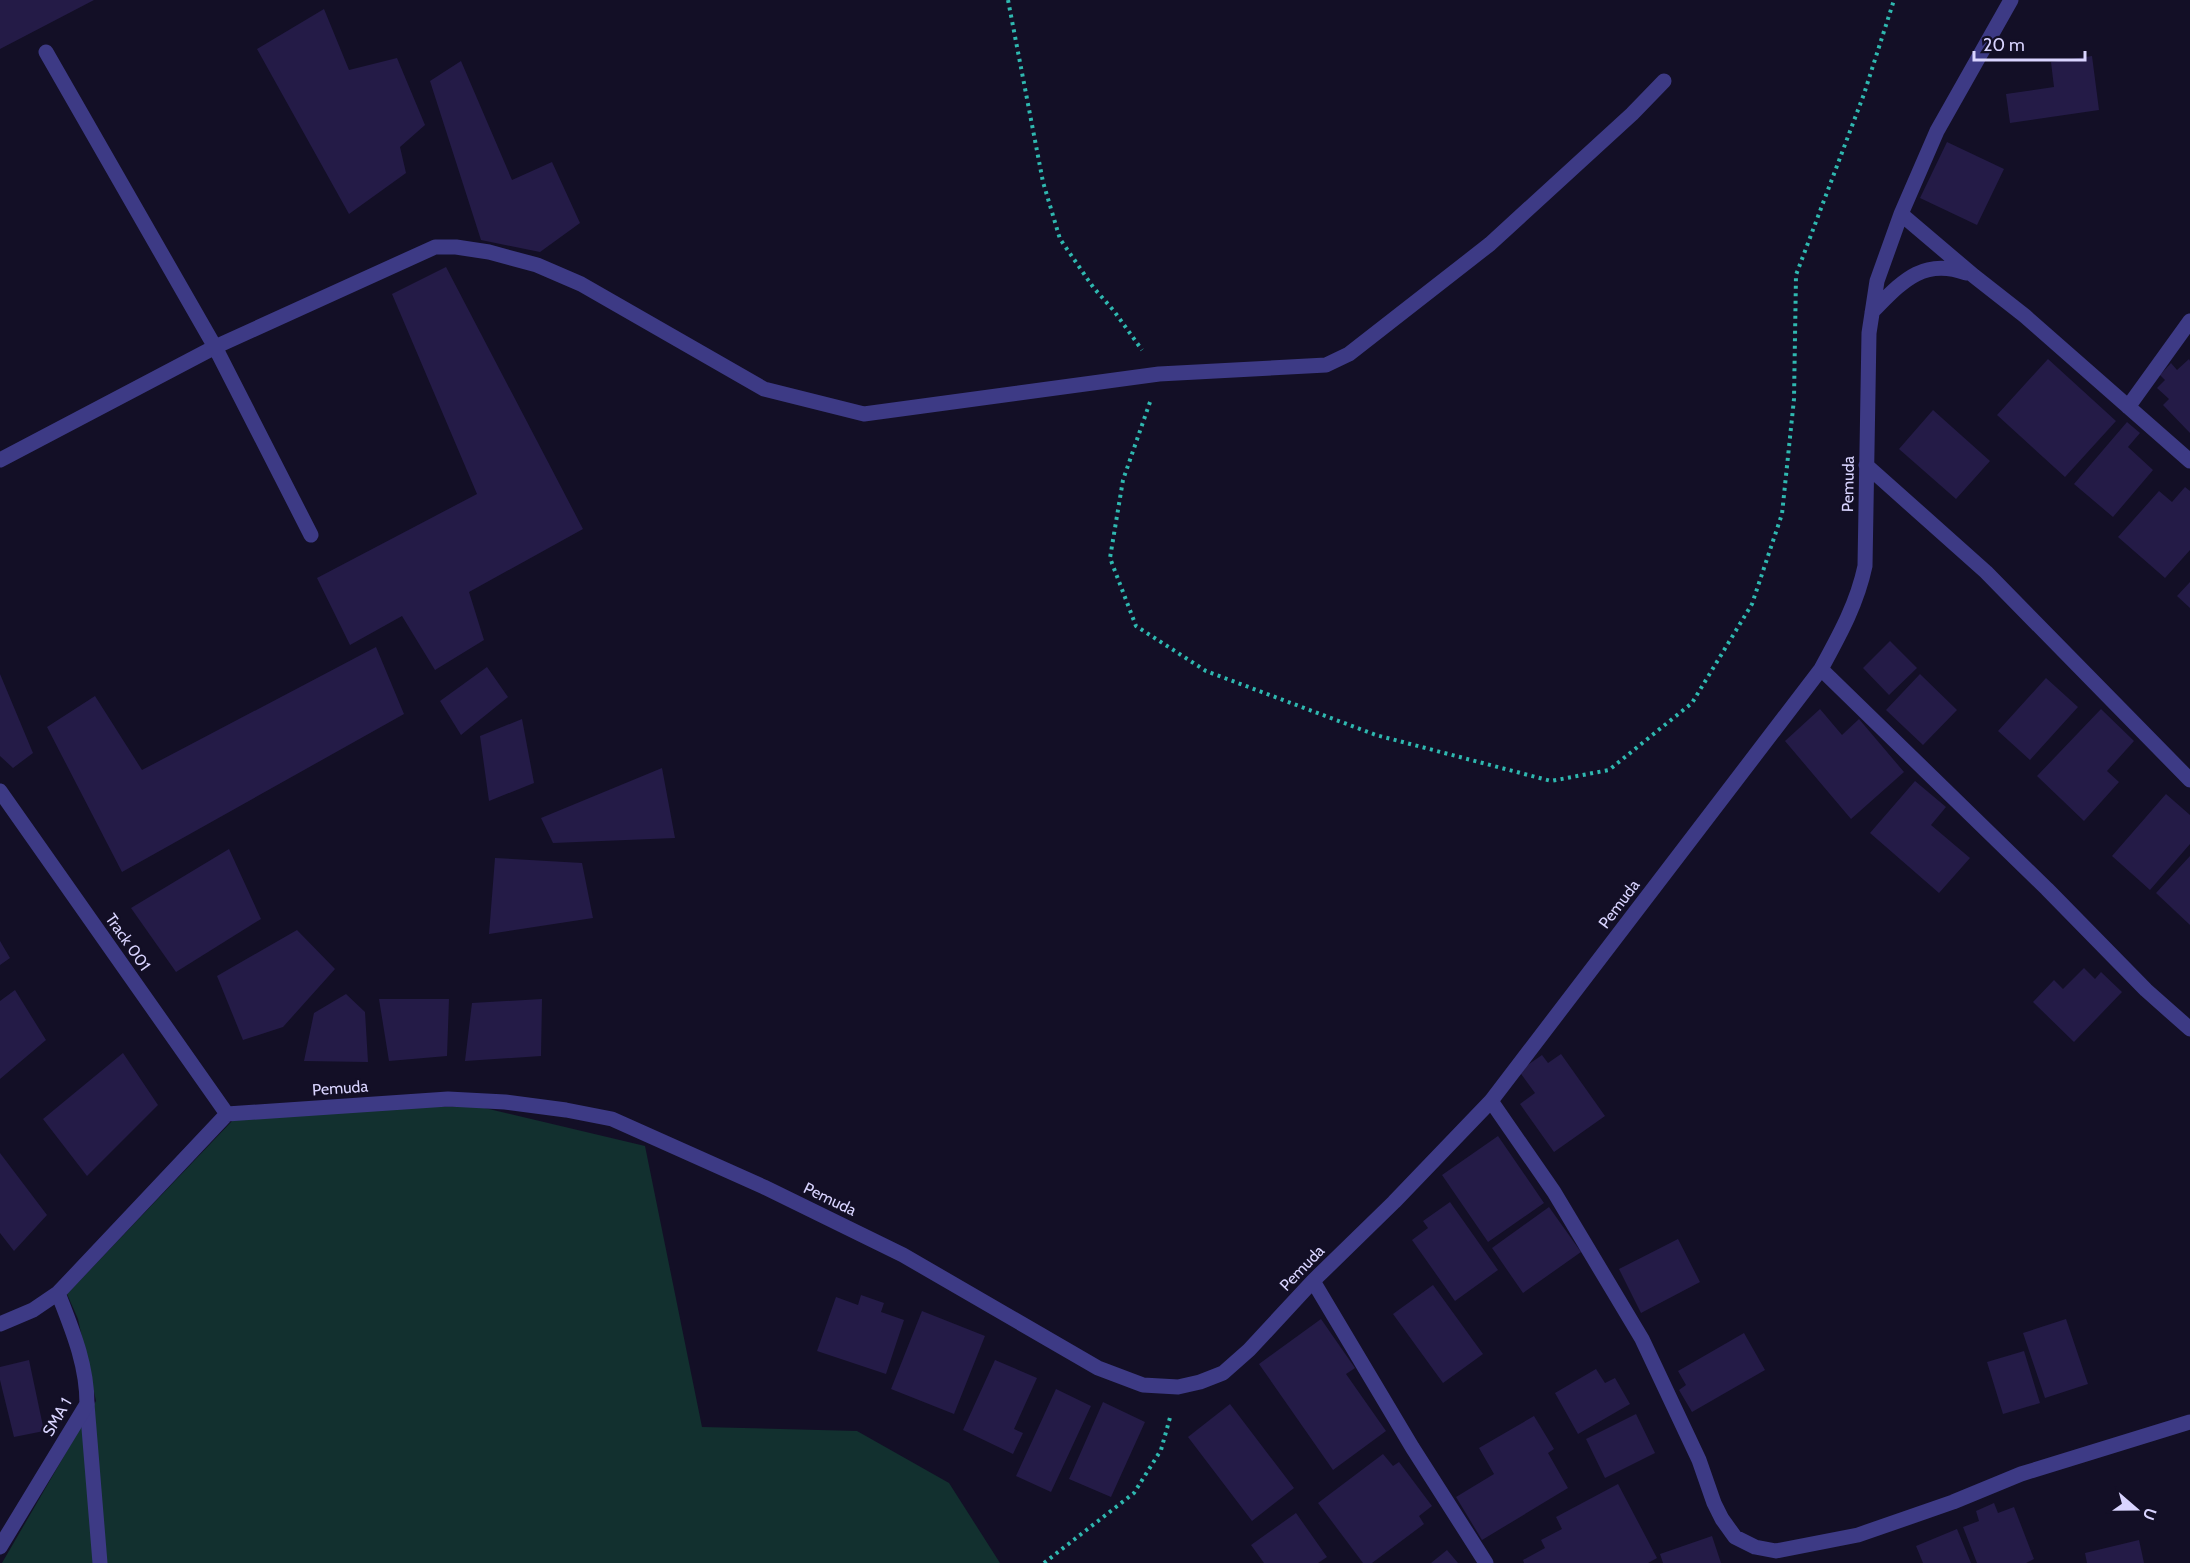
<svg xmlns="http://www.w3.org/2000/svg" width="2190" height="1563" viewBox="0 0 2190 1563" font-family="Cabin,sans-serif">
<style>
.green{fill:#12302f}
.building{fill:#241b47}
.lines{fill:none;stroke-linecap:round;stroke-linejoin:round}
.path{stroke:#2fb8b0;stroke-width:4;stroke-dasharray:3 4.5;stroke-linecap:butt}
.service{stroke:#3d3a85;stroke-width:15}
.minor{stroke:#3d3a85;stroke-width:15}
.labels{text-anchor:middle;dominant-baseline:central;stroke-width:4.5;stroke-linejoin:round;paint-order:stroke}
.street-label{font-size:16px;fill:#d9d4ff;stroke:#130f26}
</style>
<rect width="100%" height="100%" fill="#130f26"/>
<!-- green -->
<path class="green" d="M476 1106 645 1146 702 1427 857 1431 949 1483 1000 1563H2L96 1401 78 1319 67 1294 233 1120 385 1108Z"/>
<!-- building -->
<path class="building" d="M0 0H94L0 49Z
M324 9 349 70 397 58 425 125 400 147 406 173 349 214 257 49Z
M2092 56 2099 110 2010 123 2006 94 2054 87 2051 62Z
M461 61 512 180 552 162 580 223 540 252 481 240 430 81Z
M1947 142 2004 169 1977 225 1920 198Z
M446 267 583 529 469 592 484 640 435 670 402 616 350 645 317 578 477 494 392 294Z
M2048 359 2116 421 2065 477 1997 415Z
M2189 359 2190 361V433L2163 405 2169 399 2157 388 2165 380 2160 375 2171 363 2177 370Z
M1933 410 1990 461 1956 499 1899 449Z
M2127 422 2140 433 2128 447 2153 470 2113 517 2074 484Z
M2185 487 2190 491V550L2165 578 2118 537 2159 491 2172 502Z
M2190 582V608L2177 596Z
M1890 641 1917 668 1889 695 1863 668Z
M376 647 404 714 122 872 47 727 95 696 142 770Z
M487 667 508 697 461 735 440 701Z
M0 674 33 753 13 768 0 756Z
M1920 674 1957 710 1923 745 1886 710Z
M2046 678 2078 707 2030 760 1998 731Z
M1820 709 1842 735 1859 719 1904 772 1851 819 1785 741Z
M2101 709 2134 741 2107 771 2119 782 2084 821 2037 776Z
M522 719 534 783 489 801 480 736Z
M662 768 675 838 553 843 541 818Z
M1915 781 1946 807 1931 825 1970 858 1939 893 1870 833Z
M2166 794 2190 815V844L2150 890 2112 856Z
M229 849 261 919 176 972 131 908Z
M2190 856V925L2156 893Z
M495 858 582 863 593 918 489 934Z
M297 930 335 969 283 1027 243 1040 217 976Z
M0 941 10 958 0 965Z
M2084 968 2095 979 2101 972 2122 992 2074 1042 2033 1002 2054 980 2063 989Z
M15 990 46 1040 0 1079V1001Z
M346 994 365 1012 368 1062 304 1061 314 1013Z
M379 999H449L447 1056 389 1061Z
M542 999 541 1056 465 1061 472 1003Z
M123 1053 158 1105 87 1176 43 1119Z
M1561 1054 1605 1116 1554 1152 1520 1104 1535 1093 1519 1071 1542 1055 1548 1063Z
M1498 1136 1544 1203 1488 1242 1442 1175Z
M0 1153 47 1215 14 1251 0 1233Z
M1450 1202 1498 1270 1455 1301 1412 1240 1428 1228 1423 1221Z
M1549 1207 1581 1252 1523 1293 1492 1248Z
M1678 1239 1700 1282 1641 1313 1619 1269Z
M1433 1285 1483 1354 1443 1383 1393 1314Z
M861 1295 884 1303 881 1312 904 1320 886 1374 817 1351 836 1297 858 1305Z
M922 1311 985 1336 954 1414 891 1389Z
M1321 1319 1355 1368 1346 1374 1386 1431 1333 1470 1259 1364Z
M2066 1319 2088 1384 2045 1398 2023 1333Z
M1744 1333 1765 1370 1692 1412 1679 1390 1686 1385 1678 1371Z
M2024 1351 2040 1403 2003 1414 1987 1362Z
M29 1360 44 1431 14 1437 0 1380V1367Z
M995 1360 1037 1378 1014 1429 1023 1433 1013 1454 963 1430Z
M1596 1369 1605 1383 1615 1378 1630 1404 1578 1434 1555 1393Z
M1056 1389 1091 1406 1051 1492 1016 1476Z
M1103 1402 1145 1422 1111 1497 1069 1479Z
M1230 1404 1294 1488 1252 1521 1188 1437Z
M1636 1414 1655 1453 1605 1478 1586 1439Z
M1534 1416 1554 1449 1548 1453 1568 1488 1482 1540 1456 1497 1494 1474 1479 1448Z
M1383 1454 1393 1466 1399 1462 1432 1506 1419 1516 1424 1524 1372 1563H1363L1318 1503Z
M1618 1484 1657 1558 1648 1563H1524L1523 1560 1545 1548 1541 1540 1562 1529 1556 1517Z
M1994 1503 1998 1513 2014 1507 2034 1559 2026 1563H1977L1963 1527 1979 1521 1976 1511Z
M1296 1513 1327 1557 1318 1563H1264L1251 1545Z
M1957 1529 1971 1563H1923L1916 1546Z
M1712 1536 1721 1563H1663L1660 1554Z
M2139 1540 2144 1563H2087L2085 1553Z
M1447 1550 1458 1563H1431Z"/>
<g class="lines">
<!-- path -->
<path class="path" d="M1008 0 1043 182 1060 239 1093 287 1114 311 1142 350
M1150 402 1123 480 1110 558 1136 626 1206 671 1376 735 1551 781 1609 770 1692 703 1752 604 1782 514 1794 399 1796 275 1864 94 1894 0
M1044 1563 1134 1493 1161 1450 1171 1414"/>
<!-- service -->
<path class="service" d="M46 52 215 347 311 535
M0 460 215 347 435 247H456L489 252 537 265 581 284 764 389 864 414 1159 374 1326 365 1349 354 1490 244 1632 114 1664 81
M87 1404 100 1563"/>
<!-- minor -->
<path class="minor" d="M1901 214 1974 276 2025 316 2190 461
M1872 312C1901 283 1922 257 1966 273
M2128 407 2190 321
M1866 465 1986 572 2190 780
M1821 669 2047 889 2146 990 2190 1029
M0 791 227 1114
M1491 1101 1554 1192 1642 1339 1699 1460 1714 1503 1722 1519 1735 1537 1755 1547 1776 1551 1858 1535 1953 1502 2021 1474 2190 1422
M1313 1281 1412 1447 1486 1563
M0 1324 33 1310 58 1293 227 1114 448 1099 505 1102 566 1110 612 1119 764 1187 903 1255 1098 1368 1143 1385 1178 1387 1200 1382 1223 1373 1249 1350 1313 1281 1394 1202 1491 1101 1821 669C1839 636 1857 604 1865 566L1869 333 1877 281 1901 214 1937 131 2011 0
M0 1547 87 1404C87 1364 72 1329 58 1293"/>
</g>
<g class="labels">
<!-- street labels -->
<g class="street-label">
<text transform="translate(1848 484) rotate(-89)">Pemuda</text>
<text transform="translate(1619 904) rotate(-53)">Pemuda</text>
<text transform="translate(128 942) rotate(55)">Track 001</text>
<text transform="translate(340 1088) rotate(-4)">Pemuda</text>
<text transform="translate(830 1199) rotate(26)">Pemuda</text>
<text transform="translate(1302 1268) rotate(-46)">Pemuda</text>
<text transform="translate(57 1417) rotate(-60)">SMA 1</text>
</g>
</g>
<!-- north arrow -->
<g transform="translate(2136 1509) rotate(110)" stroke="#130f26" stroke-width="4.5" paint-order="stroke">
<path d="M0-4.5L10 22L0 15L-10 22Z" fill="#d9d4ff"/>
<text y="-9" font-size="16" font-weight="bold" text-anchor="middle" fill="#d9d4ff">U</text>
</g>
<!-- scale -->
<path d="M1974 51v9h111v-9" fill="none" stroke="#d9d4ff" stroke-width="3"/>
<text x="1983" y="51" font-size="18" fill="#d9d4ff" stroke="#130f26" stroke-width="4.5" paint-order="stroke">20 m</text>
</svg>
